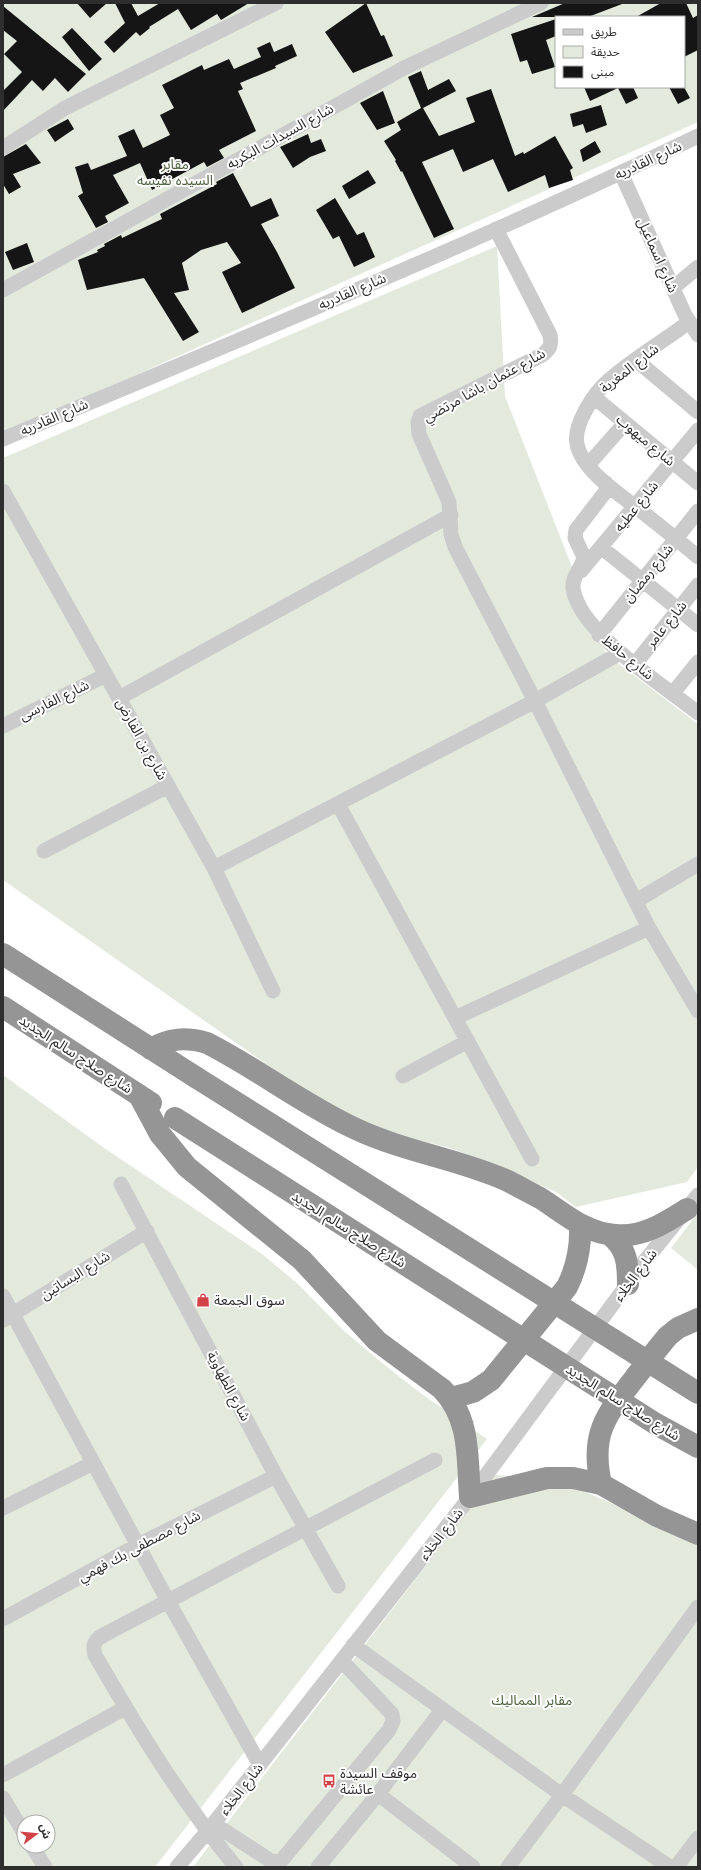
<svg xmlns="http://www.w3.org/2000/svg" width="701" height="1870" viewBox="0 0 701 1870" font-family="Jost,'Noto Sans Arabic',sans-serif">
<style>
.green{fill:#e3eadd;fill-rule:evenodd}
.building{fill:#151515}
.lines{fill:none;stroke-linecap:round;stroke-linejoin:round}
.minor{stroke:#cbcbcb;stroke-width:15}
.highway{stroke:#959595;stroke-width:22}
.highway-bridge{stroke:#959595;stroke-width:22}
.labels{text-anchor:middle;dominant-baseline:central;stroke-width:4;stroke-linejoin:round;paint-order:stroke}
.street-label{font-size:14px;fill:#2e2e2e;stroke:#fff}
.park-label{font-size:14px;fill:#506440;stroke:#fff}
.poi-label{font-size:14px;fill:#2e2e2e;stroke:#fff;text-anchor:start}
</style>
<rect width="100%" height="100%" fill="#fff"/>
<!-- green -->
<path class="green" d="M3 3H698V122L3 435ZM556 17H684V87H556Z
M497 246 505 396 606 654 698 724V1167L687 1182 576 1207 556 1192 496 1165 447 1147 379 1131 295 1084 3 880V458Z
M3 1075 107 1150 262 1254 298 1284 344 1331 386 1366 419 1392 487 1439 155 1867H3ZM24 1822H48V1846H24Z
M698 1213V1270L671 1248Z
M496 1475 517 1477 581 1490 698 1541V1867H193Z"/>
<!-- building -->
<path class="building" d="M77 3H107L90 18Z
M115 3H131L138 16 160 3H249L221 20 217 14 191 30 178 9 149 27 150 28 140 36 136 32 114 53 104 42 125 23Z
M366 3 381 36 384 35 393 56 353 73 325 32Z
M565 3H621L622 4 588 17H532Z
M661 3H686L693 18 698 15V50L684 57V17H636Z
M3 6 86 74 68 92 55 78 43 91 32 80 3 111V91L22 72 4 54 17 41 3 30Z
M556 19V36L546 40 555 67 532 74 527 60 520 62 511 34Z
M72 28 102 59 89 71 62 37Z
M270 42 274 52 292 44 297 56 275 66 276 68 240 83 243 89 238 91 256 131 219 150 224 158 207 167 204 162 152 190 140 163 113 175 129 203 105 216 108 222 96 228 78 196 83 193 75 167 88 163 91 170 127 156 118 136 134 129 143 148 170 135 160 115 174 108 162 85 202 65 204 70 229 59 234 69 261 57 257 48Z
M421 71 428 90 449 79 456 91 423 108 439 136 475 122 466 98 491 89 515 156 523 152 524 154 555 136 573 168 570 170 573 180 549 188 545 175 508 192 493 159 463 172 453 149 422 162 454 229 434 238 402 171 401 172 395 161 396 160 384 141 401 130 397 122 421 108 408 77Z
M584 87H633L638 98 626 104 618 88 590 101Z
M669 87H684L690 98 678 104Z
M383 91 395 123 377 130 360 103Z
M601 105 607 125 586 133 583 124 573 127 570 114Z
M68 119 74 129 55 142 47 130Z
M308 134 311 143 321 139 326 151 310 157 293 168 280 147Z
M595 141 601 152 583 162 580 150Z
M26 144 41 163 13 174 21 187 9 194 3 184V157Z
M368 170 376 183 349 199 342 186Z
M233 173 251 207 271 198 279 216 261 224 277 252 295 288 242 313 222 272 241 263 227 242 201 250 182 263 189 290 174 293 199 332 183 341 144 278 87 290 78 260 98 252 97 250 105 246 104 244 121 235 122 238 162 219 160 214 217 184 216 182Z
M335 198 357 235 364 232 375 257 354 267 339 236 333 239 316 210Z
M27 243 34 262 13 270 5 252Z"/>
<g class="lines">
<!-- minor -->
<path class="minor" d="M3 148 65 108 276 3
M621 173 685 315 698 335
M496 229 550 335C552 345 550 349 542 355L420 416 418 422 419 434 449 502 451 534 455 547 535 701 649 928 698 1011
M673 288 698 267
M3 290 404 68 541 3
M689 322C664 341 631 360 608 381 594 393 573 425 577 444 582 471 621 495 641 511 660 526 679 541 698 557
M636 360 698 412
M594 397 698 483
M3 439C236 341 470 246 698 136
M588 465 625 423
M606 483V491L576 530 575 538 584 557C582 568 572 576 573 588 578 631 664 686 698 713
M3 491 214 868 273 991
M602 548 698 625
M581 571 698 430
M599 635 698 511
M635 664 698 585
M673 693 698 662
M119 698 451 515
M3 726 106 675
M338 804 532 1159
M44 851 168 786
M214 868 535 701 620 653
M636 901 698 864
M455 1018 649 928
M403 1076 468 1041
M121 1184 276 1476 338 1586
M3 1296 168 1601 260 1765
M3 1320 147 1231
M3 1508 93 1463
M3 1619 138 1545 276 1476
M353 1645 562 1795 670 1867
M3 1775 125 1708
M378 1794 473 1867
M3 1798 24 1833
M214 1824 268 1859 272 1862 282 1860 389 1730 393 1721 392 1714 342 1661
M32 1846 45 1867
M177 1867 207 1832 470 1497 644 1262 698 1195
M236 1867C182 1802 137 1728 95 1655 93 1646 93 1643 100 1637L435 1460
M318 1867 378 1794 442 1710
M508 1867 562 1795 698 1607
M676 1867 698 1838"/>
<!-- highway -->
<path class="highway" d="M3 954 197 1078
M3 1007 151 1103
M151 1049C169 1038 186 1037 207 1043 258 1069 304 1105 356 1129 405 1152 459 1159 508 1181 519 1187 529 1192 540 1198 564 1213 585 1233 615 1235 642 1238 665 1223 687 1209
M139 1095 160 1134 187 1167 302 1260 377 1341 442 1389C471 1419 467 1458 470 1497L547 1478H573L601 1484 657 1516 698 1534
M610 1235C627 1248 628 1264 628 1284
M451 1398 473 1392 491 1380 567 1287C577 1267 581 1248 580 1225
M601 1484C590 1435 605 1416 634 1379 645 1365 656 1350 668 1336L678 1328 698 1319"/>
<!-- highway-bridge -->
<path class="highway-bridge" d="M197 1078 698 1393
M175 1118 656 1424 698 1447"/>
</g>
<!-- icons -->
<defs>
<g id="shop-bare" transform="scale(1.08)"><path d="M-5-2.5h2.3a2.7 3.5 0 0 1 5.4 0H5L5.5 6h-11ZM-1.5-2.5h3a1.5 2.3 0 0 0-3 0Z" fill="#d34247" stroke="#fff" stroke-width="2.5" paint-order="stroke"/></g>
<g id="bus-bare" transform="scale(1.08)"><path d="M-5-6H5V4H4V6H2V4H-2V6H-4V4H-5ZM-3.5-4V0h7V-4ZM-3.5 1.2v1.5H-2V1.2ZM2 1.2v1.5H3.5V1.2Z" fill="#d34247" stroke="#fff" stroke-width="2.5" paint-order="stroke"/></g>
</defs>
<g fill-rule="evenodd">
<use href="#shop-bare" x="203" y="1300"/>
<use href="#bus-bare" x="329" y="1781"/>
</g>
<g class="labels">
<!-- street labels -->
<g class="street-label">
<text transform="translate(280 136) rotate(-29)">شارع السيدات البكريه</text>
<text transform="translate(648 160) rotate(-25)">شارع القادريه</text>
<text transform="translate(658 255) rotate(66)">شارع اسماعيل</text>
<text transform="translate(352 291) rotate(-23)">شارع القادريه</text>
<text transform="translate(629 368) rotate(-38)">شارع المغرية</text>
<text transform="translate(484 385) rotate(-29)">شارع عثمان باشا مرتضي</text>
<text transform="translate(54 417) rotate(-23)">شارع القادريه</text>
<text transform="translate(646 440) rotate(40)">شارع ميهوب</text>
<text transform="translate(636 506) rotate(-51)">شارع عطيه</text>
<text transform="translate(648 573) rotate(-51)">شارع رمضان</text>
<text transform="translate(666 624) rotate(-51)">شارع عامر</text>
<text transform="translate(628 657) rotate(39)">شارع حافظ</text>
<text transform="translate(54 700) rotate(-26)">شارع الفارسى</text>
<text transform="translate(142 739) rotate(61)">شارع بن الفارض</text>
<text transform="translate(76 1054) rotate(33)">شارع صلاح سالم الجديد</text>
<text transform="translate(349 1229) rotate(32)">شارع صلاح سالم الجديد</text>
<text transform="translate(75 1275) rotate(-32)">شارع البساتين</text>
<text transform="translate(635 1275) rotate(-53)">شارع الخلاء</text>
<text transform="translate(229 1386) rotate(62)">شارع الطهاوية</text>
<text transform="translate(623 1402) rotate(32)">شارع صلاح سالم الجديد</text>
<text transform="translate(441 1534) rotate(-52)">شارع الخلاء</text>
<text transform="translate(139 1546) rotate(-28)">شارع مصطفى بك فهمي</text>
<text transform="translate(241 1789) rotate(-52)">شارع الخلاء</text>
</g>
<!-- park labels -->
<g class="park-label">
<text x="175" y="164">مقابر<tspan x="175" dy="16">السيده نفيسه</tspan></text>
<text x="532" y="1700">مقابر المماليك</text>
</g>
<!-- poi labels -->
<g class="poi-label">
<text x="214" y="1300">سوق الجمعة</text>
<text x="340" y="1773">موقف السيدة<tspan x="340" dy="16">عائشة</tspan></text>
</g>
</g>
<!-- border -->
<rect width="701" height="1870" fill="none" stroke="#2e2e2e" stroke-width="8"/>
<!-- legend -->
<rect x="555" y="16" width="130" height="72" fill="#ffffff" stroke="#ababab"/>
<rect x="563" y="29" width="20" height="6" fill="#cbcbcb" stroke="#ababab"/>
<text x="591" y="36" font-size="12" fill="#2e2e2e">طريق</text>
<rect x="563" y="46" width="20" height="12" fill="#e3eadd" stroke="#ababab"/>
<text x="591" y="56" font-size="12" fill="#2e2e2e">حديقة</text>
<rect x="563" y="66" width="20" height="12" fill="#151515" stroke="#ababab"/>
<text x="591" y="76" font-size="12" fill="#2e2e2e">مبنى</text>
<!-- north arrow -->
<g transform="translate(36 1834) rotate(74)"><circle r="19" fill="#ffffff" stroke="#ababab"/>
<path d="M0-3L7 15L0 10L-7 15Z" fill="#d34247"/>
<text y="-6" font-size="11" font-weight="bold" text-anchor="middle" fill="#2e2e2e">ش</text>
</g>
</svg>
